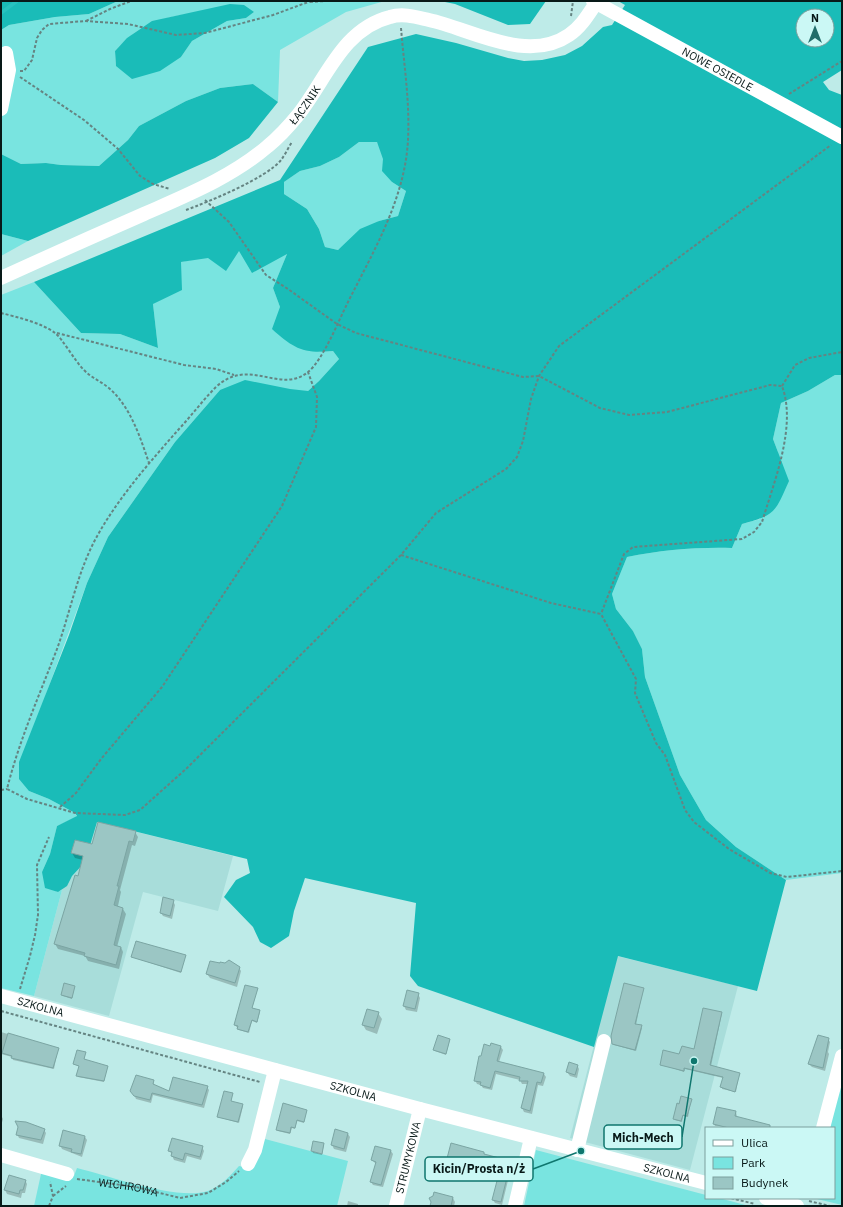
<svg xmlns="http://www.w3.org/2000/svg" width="843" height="1207" viewBox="0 0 843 1207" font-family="'IBM Plex Sans',sans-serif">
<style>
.built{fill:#a8ddda}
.green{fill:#79e4e0;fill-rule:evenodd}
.forest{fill:#1abcb8;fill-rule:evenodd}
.shadow{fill:#0003}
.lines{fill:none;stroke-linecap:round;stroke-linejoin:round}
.stream{stroke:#28c3bf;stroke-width:3.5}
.building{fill:#9bc6c4;stroke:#7ba5a3}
.path{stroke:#658482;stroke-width:2;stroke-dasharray:3 2;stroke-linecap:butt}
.minor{stroke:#fff;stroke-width:14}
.labels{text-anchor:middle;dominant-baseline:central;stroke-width:3.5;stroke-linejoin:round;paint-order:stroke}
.street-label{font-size:11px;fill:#081918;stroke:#cbf8f5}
.leader{fill:none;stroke:#0f766e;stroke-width:1.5}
.callout-dot{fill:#0f766e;stroke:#cbf8f5;stroke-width:1.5}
.callout{fill:#cbf8f5;stroke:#0f766e;stroke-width:1.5}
.callout-label{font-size:12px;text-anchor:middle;font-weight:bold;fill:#081918}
</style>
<rect width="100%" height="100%" fill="#beebe8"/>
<!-- built -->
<path class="built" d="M81 818 233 856 218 911 143 892 109 1016 34 996Z
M617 956 738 986 690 1170 570 1138Z"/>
<!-- green -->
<path class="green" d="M118 1H385L346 12 280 50 278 102 253 84 220 88 186 101 139 126 128 140 99 166 61 165 46 163 21 164 1 154V30L9 25 55 17 89 14ZM199 12H254L246 18 227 21 192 41 181 57 116 66 115 51C141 22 162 18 199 12Z
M359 142H377L381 149 392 182 406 191 398 216 379 221 338 250 325 247 319 229 307 209 284 194V182L300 171 320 166 339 157Z
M1 234 28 241 1 256Z
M239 250 287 254 273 288 280 307 319 352 333 351 339 359 319 381 308 391 220 390 175 442 108 537 87 583 46 694 29 791 49 799 75 813 77 817 57 826 50 854 42 872 57 892 62 890 34 996 1 988V295L34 282 81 333 120 334 158 348 153 304 181 262Z
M835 375H842V873L786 880 736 847 706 820 680 775 645 677 642 649 633 631 616 609 612 594 627 557C662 550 696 547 732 548L742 524 760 519 778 452 773 439 781 403 808 391Z
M842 1059V1205L813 1198H834V1128H823Z
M265 1139 348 1161 337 1206H34L41 1174 74 1176 77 1168C110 1176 177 1201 208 1191 221 1186 230 1176 239 1166L249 1168Z
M536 1150 706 1195V1198H719L749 1206H524Z"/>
<!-- forest -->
<path class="forest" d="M1 1H118L89 14 55 17 9 25 1 30Z
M440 1H546L530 24 508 25 455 4Z
M618 1H842V70L823 82 829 90 842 95V375H835L808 391 781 403 773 439 789 481C775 512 776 515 742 524L732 548C696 547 662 550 627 557L612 594 616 609 633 631 642 649 645 677 680 775 706 820 736 847 786 880 757 991 618 956 594 1047 418 986 410 976 416 903 305 878 294 911 289 936 271 948 260 942 253 927 224 897 236 880 250 873 247 859 97 822 85 862 72 876 67 886 58 892 45 888 42 872 50 854 57 826 77 816 75 813 49 799 29 791 19 779V762L69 635 87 583 108 537 175 442 220 390 245 380 290 389 308 391 319 381 339 359 333 351C303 354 293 348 272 329L280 307 273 288 287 254 252 273 239 251 226 271 208 258 181 262 182 290 153 304 158 348 120 334 81 333 34 282 280 180 368 47 416 34 456 43 508 58 524 61 542 60 565 55 582 46 603 27 612 25 625 5ZM803 16H827V40H803ZM359 142H377L383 159 382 171 392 182 406 191 398 216 379 221 360 229 338 250 325 247 319 229 307 209 284 194V182L300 171 320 166 339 157Z
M230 4 244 5 254 12 246 18 227 21 192 41 181 57 160 71 132 79 116 66 115 51 127 38 152 21Z
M253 84 278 102 249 138 215 158 28 241 1 234V154L21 164 46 163 61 165 99 166 128 140 139 126 186 101 220 88Z"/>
<!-- shadow -->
<path class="shadow" d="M135 832 138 837 135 846 132 845 120 890 121 892 118 906 123 909 126 914 117 947H121L123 952 119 969 88 961 85 956 58 949 55 944 79 877 83 860 75 858 72 853Z
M173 901 175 905 172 919 163 916 161 913Z
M185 956 181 973 132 957Z
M239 968 241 971 237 987 210 978 207 974Z
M74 986 72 999 63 996 62 995Z
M257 989 252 1009 260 1012 257 1023 252 1021 249 1033 239 1030 235 1025Z
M643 989 636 1025 642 1028 636 1051 614 1045 613 1044Z
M418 994 420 998 417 1012 406 1010 404 1006Z
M378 1013 382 1019 377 1034 366 1030 363 1025Z
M722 1013 711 1066 739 1074 736 1092 722 1089 723 1078 685 1069 684 1072 661 1064 695 1051Z
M1 1032 58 1049 54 1069 13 1060 12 1057 1 1054Z
M450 1039 446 1055 435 1051 434 1050Z
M828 1039 830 1042 828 1052 829 1054 825 1071 812 1067 809 1064Z
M491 1047H501L503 1050 499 1062 544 1074 546 1077 543 1086 538 1085 532 1114 524 1112 522 1108 528 1084H522L520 1080 496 1074 492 1090 483 1088 481 1085 477 1084 475 1080 482 1057Z
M85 1053 84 1061 107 1067 104 1082 78 1077 80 1067 74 1064Z
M577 1065 579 1069 577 1078 570 1076 567 1072Z
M153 1081 154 1086 170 1092 207 1087 209 1090 204 1108 153 1095 151 1103 136 1099 132 1090Z
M232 1094 231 1102 243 1106 239 1123 218 1117Z
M691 1100 688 1117 683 1116 682 1122 675 1120 680 1105Z
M718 1108 736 1112 737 1117 766 1128 715 1126 714 1124Z
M306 1111 304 1123 297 1121 295 1129 292 1128 290 1134 278 1131 277 1130Z
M1 1115 3 1119 1 1126Z
M19 1127 44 1130 46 1133 43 1144 19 1138 17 1134Z
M336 1130 348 1134 350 1137 346 1152 334 1149 332 1145Z
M85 1137 87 1140 82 1157 62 1149 60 1145Z
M324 1144 322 1155 313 1153 312 1151Z
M202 1147 204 1151 201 1160 187 1156 185 1163 174 1160 170 1151Z
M376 1147 391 1151 393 1154 383 1187 373 1185 371 1182 376 1164 372 1160Z
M484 1153 486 1156 510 1162 512 1164 502 1205 495 1203 493 1200 499 1179 448 1169 446 1166Z
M25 1180 27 1184 25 1193H22L21 1198 7 1194 5 1190Z
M453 1198 455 1202 454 1206H431Z
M348 1201 358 1204V1206H347Z"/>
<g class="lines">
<!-- stream -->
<path class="stream" d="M1 13 17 1"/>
</g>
<!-- building -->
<path class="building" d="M98 822 136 831 133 842 129 841 117 886H119L114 905 123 908 114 945 121 947 116 965 84 956 85 953 54 944 75 875 78 876 83 856 71 853 75 840 92 844Z
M163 897 174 900 170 916 160 913Z
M136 941 186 955 181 972 131 957Z
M229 960 240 967 235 983 206 974 210 961 220 963V962L225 963Z
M64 983 75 986 72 998 61 995Z
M624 983 644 988 635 1024 642 1025 635 1050 612 1044 611 1036Z
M245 985 258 988 252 1008 260 1010 257 1022 252 1020 248 1032 237 1029 238 1026 234 1025Z
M407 990 419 993 415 1009 403 1006Z
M703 1008 722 1012 710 1065 740 1073 735 1092 720 1087 723 1077 684 1068V1071L660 1065 663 1050 679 1054 682 1046 694 1049Z
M367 1009 379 1012 374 1028 362 1025Z
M8 1033 59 1048 53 1068 11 1058 12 1056 2 1053Z
M438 1035 450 1039 446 1054 433 1050Z
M818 1035 829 1038 823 1068 808 1064Z
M491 1043 501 1046 497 1061 544 1073 541 1083 537 1082 530 1111 521 1108 528 1081H519L520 1077 495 1071 490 1088 480 1085 481 1082 474 1081 479 1056H481L484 1044 490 1046Z
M77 1050 86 1052 84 1059 108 1066 104 1081 76 1076 79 1066 73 1064Z
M569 1062 578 1065 575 1075 566 1072Z
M136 1075 154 1080 153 1084 169 1091 173 1077 208 1086 202 1105 152 1093 150 1100 134 1096 130 1091Z
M224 1091 233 1093 231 1101 243 1104 238 1122 217 1117Z
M681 1096 692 1099 687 1116 683 1115 681 1121 673 1119 677 1103 679 1104Z
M283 1103 307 1110 304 1122 297 1120 295 1128 291 1127 290 1133 276 1130Z
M717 1107 736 1111 735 1116 770 1125V1128H729L713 1124Z
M15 1121 26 1122 45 1129 41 1140 16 1135 18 1127Z
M335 1129 348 1133 344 1149 331 1145Z
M63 1130 85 1136 81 1154 71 1152 72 1149 59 1146Z
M172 1138 203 1146 200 1157 185 1153 183 1160 171 1156 172 1152 168 1151Z
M313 1141 324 1143 322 1154 311 1151Z
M451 1143 484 1152V1154L511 1161 501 1202 492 1200 498 1177 445 1166Z
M375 1146 391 1150 381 1185 370 1182 376 1162 371 1160Z
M9 1175 26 1180 23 1190H20L19 1194 4 1190Z
M434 1192 453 1197 451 1206H430L431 1202 429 1198 433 1196Z"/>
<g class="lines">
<!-- path -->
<g class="path">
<path d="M310 2 326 1"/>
<path d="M571 16 573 1"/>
<path d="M86 21 110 9 131 1"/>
<path d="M401 28C404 65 410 103 408 140 405 199 373 252 347 304 338 322 323 360 308 372 280 395 249 356 216 387 203 400 192 415 179 429 149 463 117 499 95 540 77 574 70 613 57 649 39 696 19 741 7 789L27 799 75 813 125 815 140 810 186 769 401 555 436 513 506 469 517 457 523 441 531 399 539 376 559 346 831 145"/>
<path d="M20 71H24L32 60 37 38 42 30 49 24 85 21 128 24 176 35 205 33 273 15 311 1"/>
<path d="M20 77 84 120 118 149 140 176 153 184 170 189"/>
<path d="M789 94 842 61"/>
<path d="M205 200 229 222 266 275 288 289 337 324 356 333 523 377 539 376 600 408 629 415 667 412 770 385 782 386C797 426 774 482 762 522L754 532 742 539 633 547 624 554 601 614"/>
<path d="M186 210C208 202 267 178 281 160 285 155 288 148 292 142"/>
<path d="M1 313C17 317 42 323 55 333 62 338 75 361 83 369 91 378 101 381 110 389 131 408 140 437 149 463"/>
<path d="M57 333 184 365 216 369 234 375"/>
<path d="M782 386 795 365 809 358 842 352"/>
<path d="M401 555 551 603 601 614 636 679 635 693 656 743 665 755 685 810 694 822 729 849 770 873 787 877 842 871"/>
<path d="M1 790 7 789"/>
<path d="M60 807 76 793 101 759 162 687 282 506 316 427 317 397 308 372"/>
<path d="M20 989 30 956 35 935 38 915 37 865 49 837"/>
<path d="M1 1011 260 1082"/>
<path id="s1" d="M77 1179 136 1187 180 1198 208 1193 226 1182 239 1171"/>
<path d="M53 1196 66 1186"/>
<path d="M731 1198 755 1204"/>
<path d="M809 1201 830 1206"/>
<path d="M49 1206 53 1196 50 1182"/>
</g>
<!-- minor -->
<g class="minor">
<path id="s2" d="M593 1 842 137"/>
<path d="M1 109 9 70 6 53"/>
<path id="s3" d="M1 278C49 256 96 235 144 214 187 195 232 177 268 146 279 137 289 126 298 115 326 80 342 29 390 17 403 13 416 17 429 20 471 29 527 64 569 35 581 27 588 15 596 3"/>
<path id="s4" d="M1 996 420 1109 706 1183"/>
<path d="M823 1128 842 1056"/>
<path d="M577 1150 604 1041"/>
<path d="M1 1155 67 1174"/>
<path d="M248 1164 255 1150 275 1070"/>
<path d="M766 1198 797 1206"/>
<path id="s5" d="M396 1206 420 1109"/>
<path d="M515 1206 531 1138"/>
</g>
</g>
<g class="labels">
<!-- street labels -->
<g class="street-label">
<text stroke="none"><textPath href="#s2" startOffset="142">NOWE OSIEDLE</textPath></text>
<text stroke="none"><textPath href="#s3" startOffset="354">ŁĄCZNIK</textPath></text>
<text stroke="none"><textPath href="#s4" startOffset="41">SZKOLNA</textPath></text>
<text stroke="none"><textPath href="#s4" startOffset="365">SZKOLNA</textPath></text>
<text stroke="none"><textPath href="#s5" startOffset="50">STRUMYKOWA</textPath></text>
<text stroke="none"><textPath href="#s4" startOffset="689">SZKOLNA</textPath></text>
<text stroke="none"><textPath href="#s1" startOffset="52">WICHROWA</textPath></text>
</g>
</g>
<!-- callouts -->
<path class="leader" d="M694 1061L682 1137M581 1151L533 1169"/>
<g class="callout-dot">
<circle cx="694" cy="1061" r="4"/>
<circle cx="581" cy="1151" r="4"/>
</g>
<g class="callout">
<rect x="604" y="1125" width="78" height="24" rx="4"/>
<rect x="425" y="1157" width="108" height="24" rx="4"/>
</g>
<g class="callout-label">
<text x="643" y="1142">Mich-Mech</text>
<text x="479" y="1173">Kicin/Prosta n/ż</text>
</g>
<!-- border -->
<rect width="843" height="1207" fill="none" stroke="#081918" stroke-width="4"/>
<!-- legend -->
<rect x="705" y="1127" width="130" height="72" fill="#cbf8f5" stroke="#7d9f9d"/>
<rect x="713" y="1140" width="20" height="6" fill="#ffffff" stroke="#7d9f9d"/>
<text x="741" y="1147" font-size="12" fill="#081918">Ulica</text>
<rect x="713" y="1157" width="20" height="12" fill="#79e4e0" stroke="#7d9f9d"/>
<text x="741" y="1167" font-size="12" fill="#081918">Park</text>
<rect x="713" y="1177" width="20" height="12" fill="#9bc6c4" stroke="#7d9f9d"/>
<text x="741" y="1187" font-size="12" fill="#081918">Budynek</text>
<!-- north arrow -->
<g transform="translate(815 28)"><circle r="19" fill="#cbf8f5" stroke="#7d9f9d"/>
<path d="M0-3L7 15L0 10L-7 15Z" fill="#216d6a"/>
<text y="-6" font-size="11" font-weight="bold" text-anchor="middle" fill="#081918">N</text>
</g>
</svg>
